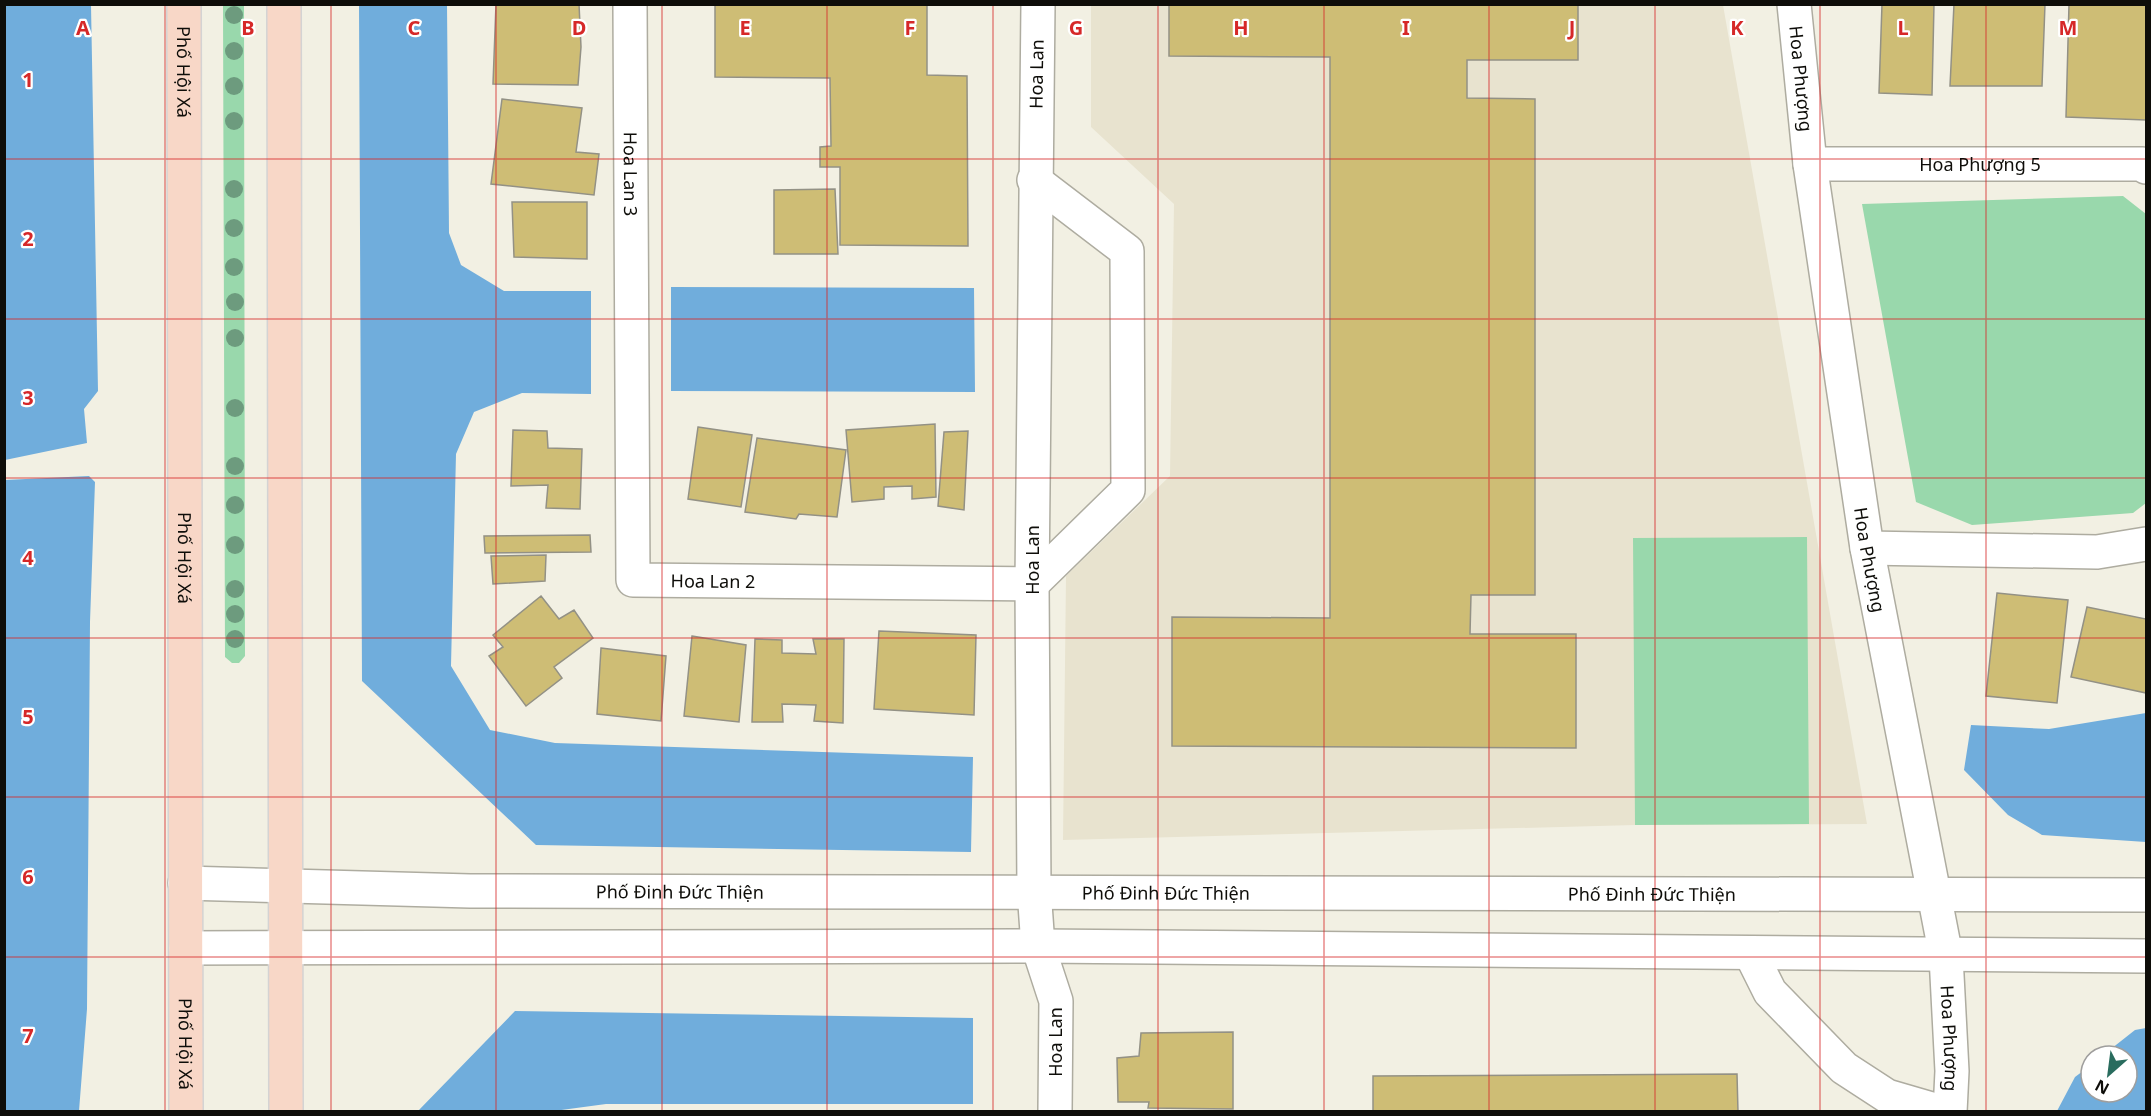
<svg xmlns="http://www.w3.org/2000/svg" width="2151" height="1116" viewBox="0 0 2151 1116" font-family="'Noto Sans',sans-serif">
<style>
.built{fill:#e8e3cf}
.green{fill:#99d8ac}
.water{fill:#70addc}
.building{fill:#cebd75;stroke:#939185;stroke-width:1.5}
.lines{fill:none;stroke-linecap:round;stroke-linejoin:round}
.minor-casing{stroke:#aeaca0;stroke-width:36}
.major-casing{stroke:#d4d3d3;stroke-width:36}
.minor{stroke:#fff;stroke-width:33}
.major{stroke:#f8d7c7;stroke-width:33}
.tree{fill:#6d9b7e}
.grid{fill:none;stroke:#d62828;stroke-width:1.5;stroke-opacity:0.55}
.labels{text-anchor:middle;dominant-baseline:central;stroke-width:4.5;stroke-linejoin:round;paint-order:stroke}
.street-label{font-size:18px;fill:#0e0d09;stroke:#fff}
.grid-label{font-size:20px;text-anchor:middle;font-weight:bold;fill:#d62828;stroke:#fff;stroke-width:4.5;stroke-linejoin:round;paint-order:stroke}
</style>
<rect width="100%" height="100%" fill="#f2f0e3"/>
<!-- built -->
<path class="built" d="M1091 5H1723L1867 824 1635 825 1063 840 1066 576 1170 476 1174 204 1091 127Z"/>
<!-- green -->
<path class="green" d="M223 5H244L245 656 239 663H232L225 657Z
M2123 196 2146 214V503L2133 513 1972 525 1916 502 1862 204Z
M1807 537 1809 824 1635 825 1633 538Z"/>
<!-- water -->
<path class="water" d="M5 4 91 5 98 391 84 409 87 443 5 460Z
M359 5H447L449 233 461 265 504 291H591V394L522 393 474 412 456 454 451 666 490 730 555 743 973 757 971 852 536 845 362 681Z
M671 287 974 288 975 392 671 391Z
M89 476 95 482 90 622 87 1009 79 1111H5V480Z
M2146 713V842L2042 835 2008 815 1964 770 1971 725 2049 729Z
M515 1011 973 1018V1104H606L554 1111H418Z
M2146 1028V1111H2057L2075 1077 2091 1065V1092H2127V1056H2102L2135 1030Z"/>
<!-- building -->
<path class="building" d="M496 4H579L581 47 578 85 493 84Z
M715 4H927V75L967 76 968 246 840 245V167H820V147L831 146 830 78 715 77Z
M1169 4H1578V60H1467V98L1535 99V595H1471L1470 634H1576V748L1172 746V617L1330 618V57L1169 56Z
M1882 4H1934L1932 95 1879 93Z
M1954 4H2045L2042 86H1950Z
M2069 4H2146V120L2066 117Z
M502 99 582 108 576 152 599 154 594 195 491 184Z
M835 189 838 254H774V190Z
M512 202H587V259L514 257Z
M935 424 936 497 912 499V486L884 487V499L852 502 846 430Z
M698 427 752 435 741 507 688 499Z
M513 430 547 431 548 448 582 449 580 509 546 508 548 485 511 486Z
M968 431 964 510 938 506 944 432Z
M757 438 846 450 837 517 799 514 796 519 745 512Z
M590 535 591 552 485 553 484 536Z
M546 555 545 581 493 584 491 556Z
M1997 593 2068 600 2057 703 1986 696Z
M541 596 559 619 574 610 593 638 554 667 562 678 526 706 489 656 503 647 493 635Z
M2087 607 2146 619V693L2071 677Z
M879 631 976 635 974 715 874 709Z
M692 636 746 645 739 722 684 716Z
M755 639 782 640V653L816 654 813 639H844L843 723 814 721 816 705 782 704 783 722H752Z
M601 648 666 656 661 721 597 714Z
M1233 1032V1109L1148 1108 1149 1102H1118L1117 1058 1139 1056 1141 1033Z
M1737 1074 1738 1112H1373V1076Z"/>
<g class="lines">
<!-- minor casing -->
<g class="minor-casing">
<g id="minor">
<path id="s1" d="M630 4 633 580 1032 584 1128 490 1127 251 1034 180"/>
<path d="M1038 4 1032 584 1034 890 1038 946 1056 1001 1055 1112"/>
<path id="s2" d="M1794 4 1810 164 1867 548 1946 956 1952 1071 1950 1112"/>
<path id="s3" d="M1810 164H2143L2146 167"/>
<path d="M1867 548 2097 552 2146 544"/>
<path id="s4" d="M185 883 470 891 2146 895"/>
<path d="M186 948 1038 946 2146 956"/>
<path d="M1751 954 1770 992 1844 1068 1887 1096 1942 1112"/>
</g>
</g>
<!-- major casing -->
<g class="major-casing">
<g id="major">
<path id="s5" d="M184 4 186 1112"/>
<path d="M284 4 286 1112"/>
</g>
</g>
<!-- minor -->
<use href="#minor" class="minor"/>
<!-- major -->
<use href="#major" class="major"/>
</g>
<!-- trees -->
<g class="tree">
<circle cx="234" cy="15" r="9"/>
<circle cx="234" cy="51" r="9"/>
<circle cx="234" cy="86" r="9"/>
<circle cx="234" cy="121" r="9"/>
<circle cx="234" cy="189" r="9"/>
<circle cx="234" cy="228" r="9"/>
<circle cx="234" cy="267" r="9"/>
<circle cx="235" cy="302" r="9"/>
<circle cx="235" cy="338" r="9"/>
<circle cx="235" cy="408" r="9"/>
<circle cx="235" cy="466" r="9"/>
<circle cx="235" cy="505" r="9"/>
<circle cx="235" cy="545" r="9"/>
<circle cx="235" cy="589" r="9"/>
<circle cx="235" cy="614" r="9"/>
<circle cx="235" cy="639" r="9"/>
</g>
<!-- grid -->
<path class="grid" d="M165 4V1112M331 4V1112M496 4V1112M662 4V1112M827 4V1112M993 4V1112M1158 4V1112M1324 4V1112M1489 4V1112M1655 4V1112M1820 4V1112M1986 4V1112M4 159H2146M4 319H2146M4 478H2146M4 638H2146M4 797H2146M4 957H2146"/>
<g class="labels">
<!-- street labels -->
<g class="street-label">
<text stroke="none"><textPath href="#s5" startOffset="68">Phố Hội Xá</textPath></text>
<text transform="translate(1036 74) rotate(-89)">Hoa Lan</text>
<text stroke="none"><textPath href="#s2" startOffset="75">Hoa Phượng</textPath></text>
<text stroke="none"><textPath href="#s3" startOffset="170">Hoa Phượng 5</textPath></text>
<text stroke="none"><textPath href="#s1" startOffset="170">Hoa Lan 3</textPath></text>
<text stroke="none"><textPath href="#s5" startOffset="554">Phố Hội Xá</textPath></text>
<text stroke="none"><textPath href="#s2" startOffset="561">Hoa Phượng</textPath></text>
<text transform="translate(1032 560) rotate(-90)">Hoa Lan</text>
<text stroke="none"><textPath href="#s1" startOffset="656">Hoa Lan 2</textPath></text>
<text stroke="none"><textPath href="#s4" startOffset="495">Phố Đinh Đức Thiện</textPath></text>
<text stroke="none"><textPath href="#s4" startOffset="981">Phố Đinh Đức Thiện</textPath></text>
<text stroke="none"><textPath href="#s4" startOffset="1467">Phố Đinh Đức Thiện</textPath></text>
<text stroke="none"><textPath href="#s2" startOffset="1047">Hoa Phượng</textPath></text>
<text transform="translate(1055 1042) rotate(-90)">Hoa Lan</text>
<text stroke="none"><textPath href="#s5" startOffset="1040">Phố Hội Xá</textPath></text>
</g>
</g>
<g class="grid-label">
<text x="83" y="35">A</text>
<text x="248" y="35">B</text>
<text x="414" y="35">C</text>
<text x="579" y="35">D</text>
<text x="745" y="35">E</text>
<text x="910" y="35">F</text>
<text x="1076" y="35">G</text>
<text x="1241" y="35">H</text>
<text x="1406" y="35">I</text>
<text x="1572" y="35">J</text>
<text x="1737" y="35">K</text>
<text x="1903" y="35">L</text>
<text x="2068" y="35">M</text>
<text x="28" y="87">1</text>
<text x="28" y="246">2</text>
<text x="28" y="405">3</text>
<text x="28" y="565">4</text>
<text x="28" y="724">5</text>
<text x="28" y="884">6</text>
<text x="28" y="1043">7</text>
</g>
<!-- border -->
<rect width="2151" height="1116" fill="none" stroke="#0e0d09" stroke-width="12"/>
<!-- north arrow -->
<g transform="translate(2109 1074) rotate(208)"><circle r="28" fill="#ffffff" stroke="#9f9e9d" stroke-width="1.5"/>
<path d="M0-4.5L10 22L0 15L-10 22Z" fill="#296c5e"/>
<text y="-9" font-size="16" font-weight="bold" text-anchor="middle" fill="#0e0d09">N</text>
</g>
</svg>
